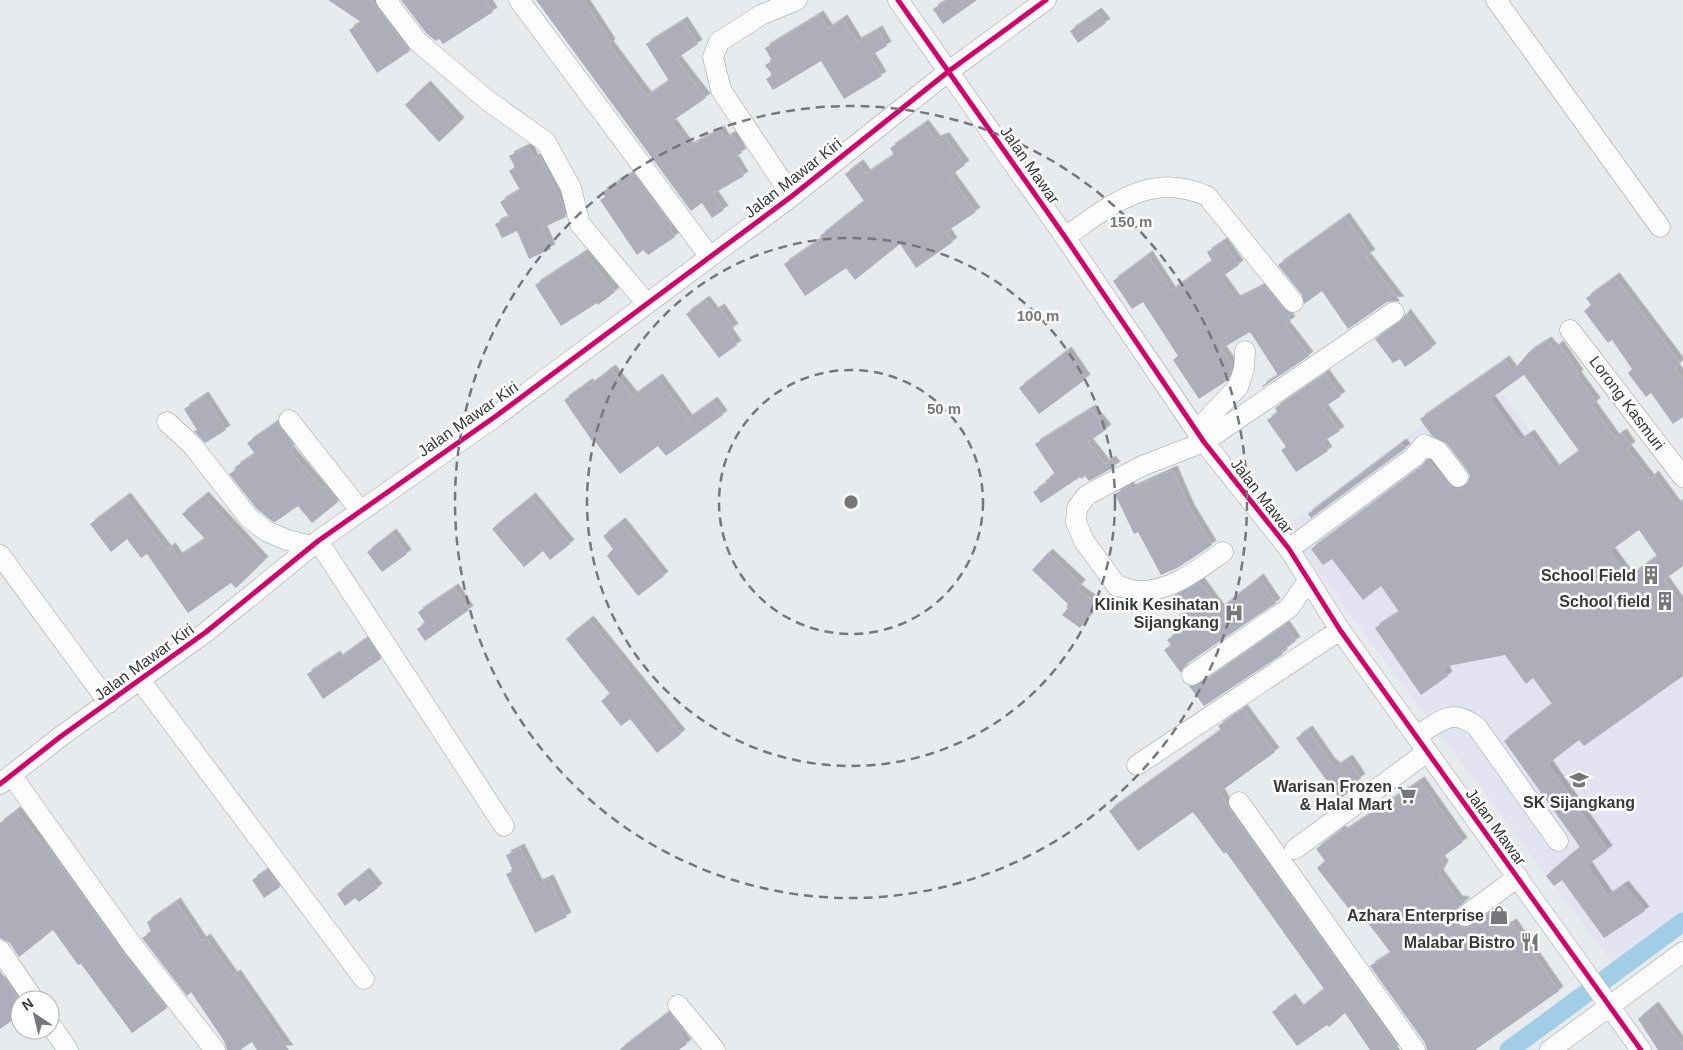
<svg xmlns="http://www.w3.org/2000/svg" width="1683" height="1050" viewBox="0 0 1683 1050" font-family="Arial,sans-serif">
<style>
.education{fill:#e3e3f1}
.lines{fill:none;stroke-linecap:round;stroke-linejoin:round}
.canal{stroke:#a1cee6;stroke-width:19}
.building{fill:#adaeba;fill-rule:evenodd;filter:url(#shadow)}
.minor-casing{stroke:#9ea0a3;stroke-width:21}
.minor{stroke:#fcfcfc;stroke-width:20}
.cycleway-casing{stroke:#fff;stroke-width:8}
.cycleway{stroke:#d6006c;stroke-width:5}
.ring{fill:none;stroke:#75777a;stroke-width:2.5;stroke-dasharray:9 6}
.labels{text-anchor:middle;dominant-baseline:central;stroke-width:5;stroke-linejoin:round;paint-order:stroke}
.street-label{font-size:16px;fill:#37393b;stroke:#fff}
.poi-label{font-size:16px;font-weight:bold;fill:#37393b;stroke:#fff;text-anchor:end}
.centre{fill:#75777a;stroke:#fff;stroke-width:2.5}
.ring-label{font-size:15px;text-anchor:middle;font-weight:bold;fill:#75777a;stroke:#fff;stroke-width:5;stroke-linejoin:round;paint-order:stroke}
</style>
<defs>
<filter id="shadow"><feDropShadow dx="4.5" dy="-4.5" stdDeviation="0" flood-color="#0004"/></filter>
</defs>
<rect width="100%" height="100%" fill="#e8ebee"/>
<!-- education -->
<path class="education" d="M1489 375 1683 636V924L1619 972 1285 528Z"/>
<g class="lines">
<!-- canal -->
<path class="canal" d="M1509 1050 1683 922"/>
</g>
<!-- building -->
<path class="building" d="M328 0H371L410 51 377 73 349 30 361 22Z
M401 0H486L493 12 443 44 439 39 436 41 427 34Z
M536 0H583L611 43 609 45 647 96 669 81 646 44 683 21 698 44 676 59 706 98 671 122 689 147 720 130 725 139 732 135 742 153 733 158 744 176 713 194 724 210 712 218 702 203 691 211Z
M947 0H977L943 24 933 9Z
M1097 12 1106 23 1078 43 1070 31Z
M819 15 828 29 843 19 857 42 878 30 887 46 870 56 882 76 844 99 821 61 773 90 766 79 772 75 765 65 772 61 765 48Z
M426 85 460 122 439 142 405 105Z
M924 124 936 140 945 137 965 165 950 176 976 212 946 232 953 242 916 268 900 244 855 280 846 268 805 296 784 264 822 238 820 236 864 201 845 174 859 164 866 174 894 155 890 148Z
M528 147 534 159 540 156 563 205 566 217 542 228 551 249 529 259 517 231 502 238 495 224 509 217 500 202 520 190 509 171 515 167 509 156Z
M633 173 672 225 669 227 675 237 648 255 643 250 637 255 600 200 605 197 602 192Z
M1345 217 1371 254 1366 257 1400 301 1387 302 1348 329 1322 291 1304 304 1302 295 1278 265Z
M1223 242 1239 265 1220 278 1236 300 1264 286 1284 309 1292 313 1288 317 1291 321 1285 325 1309 356 1263 387 1262 386 1278 375 1250 332 1221 349 1232 365 1228 380 1199 399 1173 360 1178 356 1143 302 1132 309 1113 281 1148 255 1171 291 1212 261 1207 252Z
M584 253 615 292 598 305 597 303 561 326 535 285Z
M1615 277 1680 363 1675 368 1683 379V417L1673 424 1651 393 1646 397 1628 373 1632 369 1612 340 1608 343 1584 311 1591 305 1586 298Z
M705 300 714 312 720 308 734 328 728 332 737 345 719 358 686 314Z
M1406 313 1432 348 1405 367 1400 359 1393 363 1375 339 1401 321Z
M1547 341 1554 349 1559 345 1579 374 1577 376 1596 402 1592 406 1615 438 1622 433 1631 446 1627 449 1650 479 1654 475 1676 505 1683 500V566L1664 580 1683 607V676L1584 746 1579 740 1548 764 1608 850 1587 865 1608 896 1624 885 1645 911 1604 938 1562 880 1554 886 1546 876 1580 847 1504 741 1552 704 1533 678 1526 684 1505 655 1443 667 1448 676 1421 695 1375 628 1399 612 1381 586 1363 600 1332 559 1323 565 1311 549 1421 467 1427 459 1453 488 1460 489 1466 486 1470 476 1467 470 1447 444 1432 436 1420 419 1505 360 1513 371 1529 352ZM1524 375 1579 451 1555 469 1530 434 1520 441 1490 399ZM1639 530 1657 556 1629 577 1610 551Z
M1067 351 1086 379 1039 414 1019 388Z
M611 369 633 396 658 378 688 419 713 401 723 415 666 456 658 446 620 474 594 440 592 441 564 400 588 383 590 385Z
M1325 374 1341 396 1323 408 1340 431 1322 442 1328 451 1296 472 1281 450 1286 447 1267 420 1278 413 1275 408Z
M204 396 226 430 205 443 194 431 197 430 184 409Z
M1091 409 1107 429 1088 442 1105 464 1111 460 1116 466 1089 481 1085 476 1081 479 1080 477 1041 503 1033 492 1047 483 1045 481 1055 474 1035 444Z
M277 422 294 446 289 450 322 489 326 486 338 502 312 523 298 506 275 522 272 521 257 509 229 474 237 469 235 467 255 454 247 443Z
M1402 443 1406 448 1311 518 1308 514Z
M1173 470 1190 509 1212 545 1179 567 1161 575 1138 532 1134 534 1115 494 1129 486 1131 489Z
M204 496 264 561 236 588 231 583 188 613 147 554 141 558 127 539 111 552 90 524 126 497 167 550 171 547 178 557 205 539 182 514Z
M531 497 570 544 550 560 543 551 524 567 492 529Z
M621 522 664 576 638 596 607 556 613 549 603 536Z
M392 533 407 554 382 572 367 552Z
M1048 553 1081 584 1077 589 1099 605 1080 628 1062 615 1068 608 1066 607 1068 604 1032 570Z
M1259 578 1276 603 1185 665 1181 673 1164 650 1171 645 1167 640 1186 626 1179 615 1182 613 1173 596 1200 582 1220 609Z
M454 588 469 610 425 641 417 629 425 623 418 612Z
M589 620 681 734 657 753 630 719 621 726 601 701 610 694 566 639Z
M1285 625 1296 641 1282 651 1283 654 1204 706 1189 686 1199 685Z
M367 638 381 659 323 699 307 674 336 655 338 659Z
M1243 709 1275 752 1220 792 1229 809 1400 1050H1370L1345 1013 1329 1027 1327 1025 1297 1046 1272 1012 1291 998 1299 1009 1324 989 1226 852 1224 854 1193 812 1138 851 1109 811 1221 730 1218 726Z
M1308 730 1331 763 1336 767 1348 759 1361 778 1348 788 1350 791 1340 799 1296 738Z
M1420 781 1463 842 1440 859 1444 865 1439 874 1458 900 1466 901 1454 911 1455 923 1460 927 1467 928 1492 911 1504 928 1512 923 1559 991 1475 1050H1427L1425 1043 1370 966 1391 953 1354 905 1349 909 1317 868 1325 861 1316 849 1341 830 1343 832Z
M16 811 43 846 46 844 123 953 167 1008 132 1033 81 964 78 965 53 930 19 957 10 943 0 938V823Z
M520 848 538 884 549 879 567 917 535 933 506 874 513 871 506 855Z
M267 870 280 887 264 898 252 880Z
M365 872 378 888 359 902 355 898 345 906 337 894Z
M176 902 202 941 206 938 233 976 236 974 289 1050H257L252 1042 240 1050H227L224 1041 191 992 187 996 142 938 151 932 147 922Z
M0 971 20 1001V1015L0 1029Z
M1654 1006 1683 1046V1050H1658L1638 1019Z
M669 1012 683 1030 679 1033 687 1044 679 1050H619Z"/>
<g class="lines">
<!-- minor casing -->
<g class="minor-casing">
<path id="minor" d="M386 0 418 42 487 100 546 142 571 188 580 224 647 304
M519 0 710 257
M898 0 1065 237 1204 442 1289 549 1340 630 1641 1050
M1496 0 1660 227
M792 196 721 90 713 57 719 42 761 15 797 0
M1065 237C1110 206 1150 170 1207 196L1293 302
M1570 330 1683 477
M289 420 360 510
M167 422 192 445 249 518 266 531 287 540 312 546
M1197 430 1238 387 1244 369 1245 351
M318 541 504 826
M1289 549 1414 457 1424 445 1438 451 1458 477
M1223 552C1199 569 1172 591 1140 591 1133 591 1125 587 1117 586L1084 541 1076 522 1077 508 1087 495 1142 466 1204 442 1394 312
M0 555 109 703
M1192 675 1289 608 1308 581
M140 680 364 979
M1416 736C1442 721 1451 707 1477 727L1558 841
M1137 765 1340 630
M12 776 133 946 215 1050
M0 784 60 737 206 632 318 541 496 416 792 196 949 71 1046 0
M1239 802 1415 1050
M1295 849 1427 752
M1465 916 1518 877
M0 950 34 1000
M678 1005 715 1050
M50 1024 68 1050
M1550 1050 1683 952"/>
</g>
<!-- minor -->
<use href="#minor" class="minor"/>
<!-- cycleway casing -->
<g class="cycleway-casing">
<path id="cycleway" d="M898 0 1065 237 1204 442 1289 549 1340 630 1641 1050
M0 784 60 737 206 632 318 541 496 416 792 196 949 71 1046 0"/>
</g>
<!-- cycleway -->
<use href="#cycleway" class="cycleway"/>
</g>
<!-- distance rings -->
<g class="ring">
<circle cx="851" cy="502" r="132"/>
<circle cx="851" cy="502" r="264"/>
<circle cx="851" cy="502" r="396"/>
</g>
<!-- icons -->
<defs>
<g id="building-bare" transform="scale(1.5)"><path d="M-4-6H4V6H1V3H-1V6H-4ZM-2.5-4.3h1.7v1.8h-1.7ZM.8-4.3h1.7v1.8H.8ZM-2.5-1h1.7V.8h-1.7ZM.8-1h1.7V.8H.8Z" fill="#75777a" stroke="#fff" stroke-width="2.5" paint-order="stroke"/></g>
<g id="hospital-bare" transform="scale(1.5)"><path d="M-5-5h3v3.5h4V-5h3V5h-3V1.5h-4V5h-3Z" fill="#75777a" stroke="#fff" stroke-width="2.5" paint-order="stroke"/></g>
<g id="school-bare" transform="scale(1.5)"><path d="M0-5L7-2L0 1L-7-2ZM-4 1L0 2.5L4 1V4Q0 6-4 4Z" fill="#75777a" stroke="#fff" stroke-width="2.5" paint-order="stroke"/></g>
<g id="supermarket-bare" transform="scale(1.5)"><path d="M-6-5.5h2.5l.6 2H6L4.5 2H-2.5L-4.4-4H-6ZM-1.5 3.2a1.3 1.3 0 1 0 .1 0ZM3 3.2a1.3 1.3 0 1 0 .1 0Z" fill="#75777a" stroke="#fff" stroke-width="2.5" paint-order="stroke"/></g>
<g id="shop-bare" transform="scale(1.5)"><path d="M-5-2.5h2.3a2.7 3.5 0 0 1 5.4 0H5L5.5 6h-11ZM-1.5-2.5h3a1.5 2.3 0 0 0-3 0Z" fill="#75777a" stroke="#fff" stroke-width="2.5" paint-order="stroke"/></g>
<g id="restaurant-bare" transform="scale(1.5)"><path d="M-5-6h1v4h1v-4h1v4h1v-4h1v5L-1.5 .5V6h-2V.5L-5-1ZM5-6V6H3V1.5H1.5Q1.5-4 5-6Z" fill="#75777a" stroke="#fff" stroke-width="2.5" paint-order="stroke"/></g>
</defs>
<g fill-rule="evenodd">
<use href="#building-bare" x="1651" y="575"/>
<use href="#building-bare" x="1665" y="601"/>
<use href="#hospital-bare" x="1234" y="613"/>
<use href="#school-bare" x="1579" y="780"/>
<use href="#supermarket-bare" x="1407" y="795"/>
<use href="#shop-bare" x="1499" y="915"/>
<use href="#restaurant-bare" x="1530" y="942"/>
</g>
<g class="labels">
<!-- street labels -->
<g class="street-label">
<text transform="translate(1030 165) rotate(55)">Jalan Mawar</text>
<text transform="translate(793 178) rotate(-38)">Jalan Mawar Kiri</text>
<text transform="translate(1627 403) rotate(53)">Lorong Kasmuri</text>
<text transform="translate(468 419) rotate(-35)">Jalan Mawar Kiri</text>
<text transform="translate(1262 496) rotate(52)">Jalan Mawar</text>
<text transform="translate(144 662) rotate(-36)">Jalan Mawar Kiri</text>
<text transform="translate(1496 827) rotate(54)">Jalan Mawar</text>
</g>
<!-- poi labels -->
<g class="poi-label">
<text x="1636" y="575">School Field</text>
<text x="1650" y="601">School field</text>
<text x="1219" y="604">Klinik Kesihatan<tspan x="1219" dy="18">Sijangkang</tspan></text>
<text x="1392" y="786">Warisan Frozen<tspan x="1392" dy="18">&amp; Halal Mart</tspan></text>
<text x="1579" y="802" text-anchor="middle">SK Sijangkang</text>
<text x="1484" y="915">Azhara Enterprise</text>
<text x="1515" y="942">Malabar Bistro</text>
</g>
</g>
<circle cx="851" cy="502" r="8" class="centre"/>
<g class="ring-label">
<text x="1131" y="227">150 m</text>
<text x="1038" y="321">100 m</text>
<text x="944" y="414">50 m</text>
</g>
<!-- north arrow -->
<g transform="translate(35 1015) rotate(325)"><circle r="24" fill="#ffffff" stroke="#afb0b1"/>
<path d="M0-4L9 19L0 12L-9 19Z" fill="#75777a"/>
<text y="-8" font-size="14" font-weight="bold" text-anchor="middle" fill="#37393b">N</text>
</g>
</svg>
